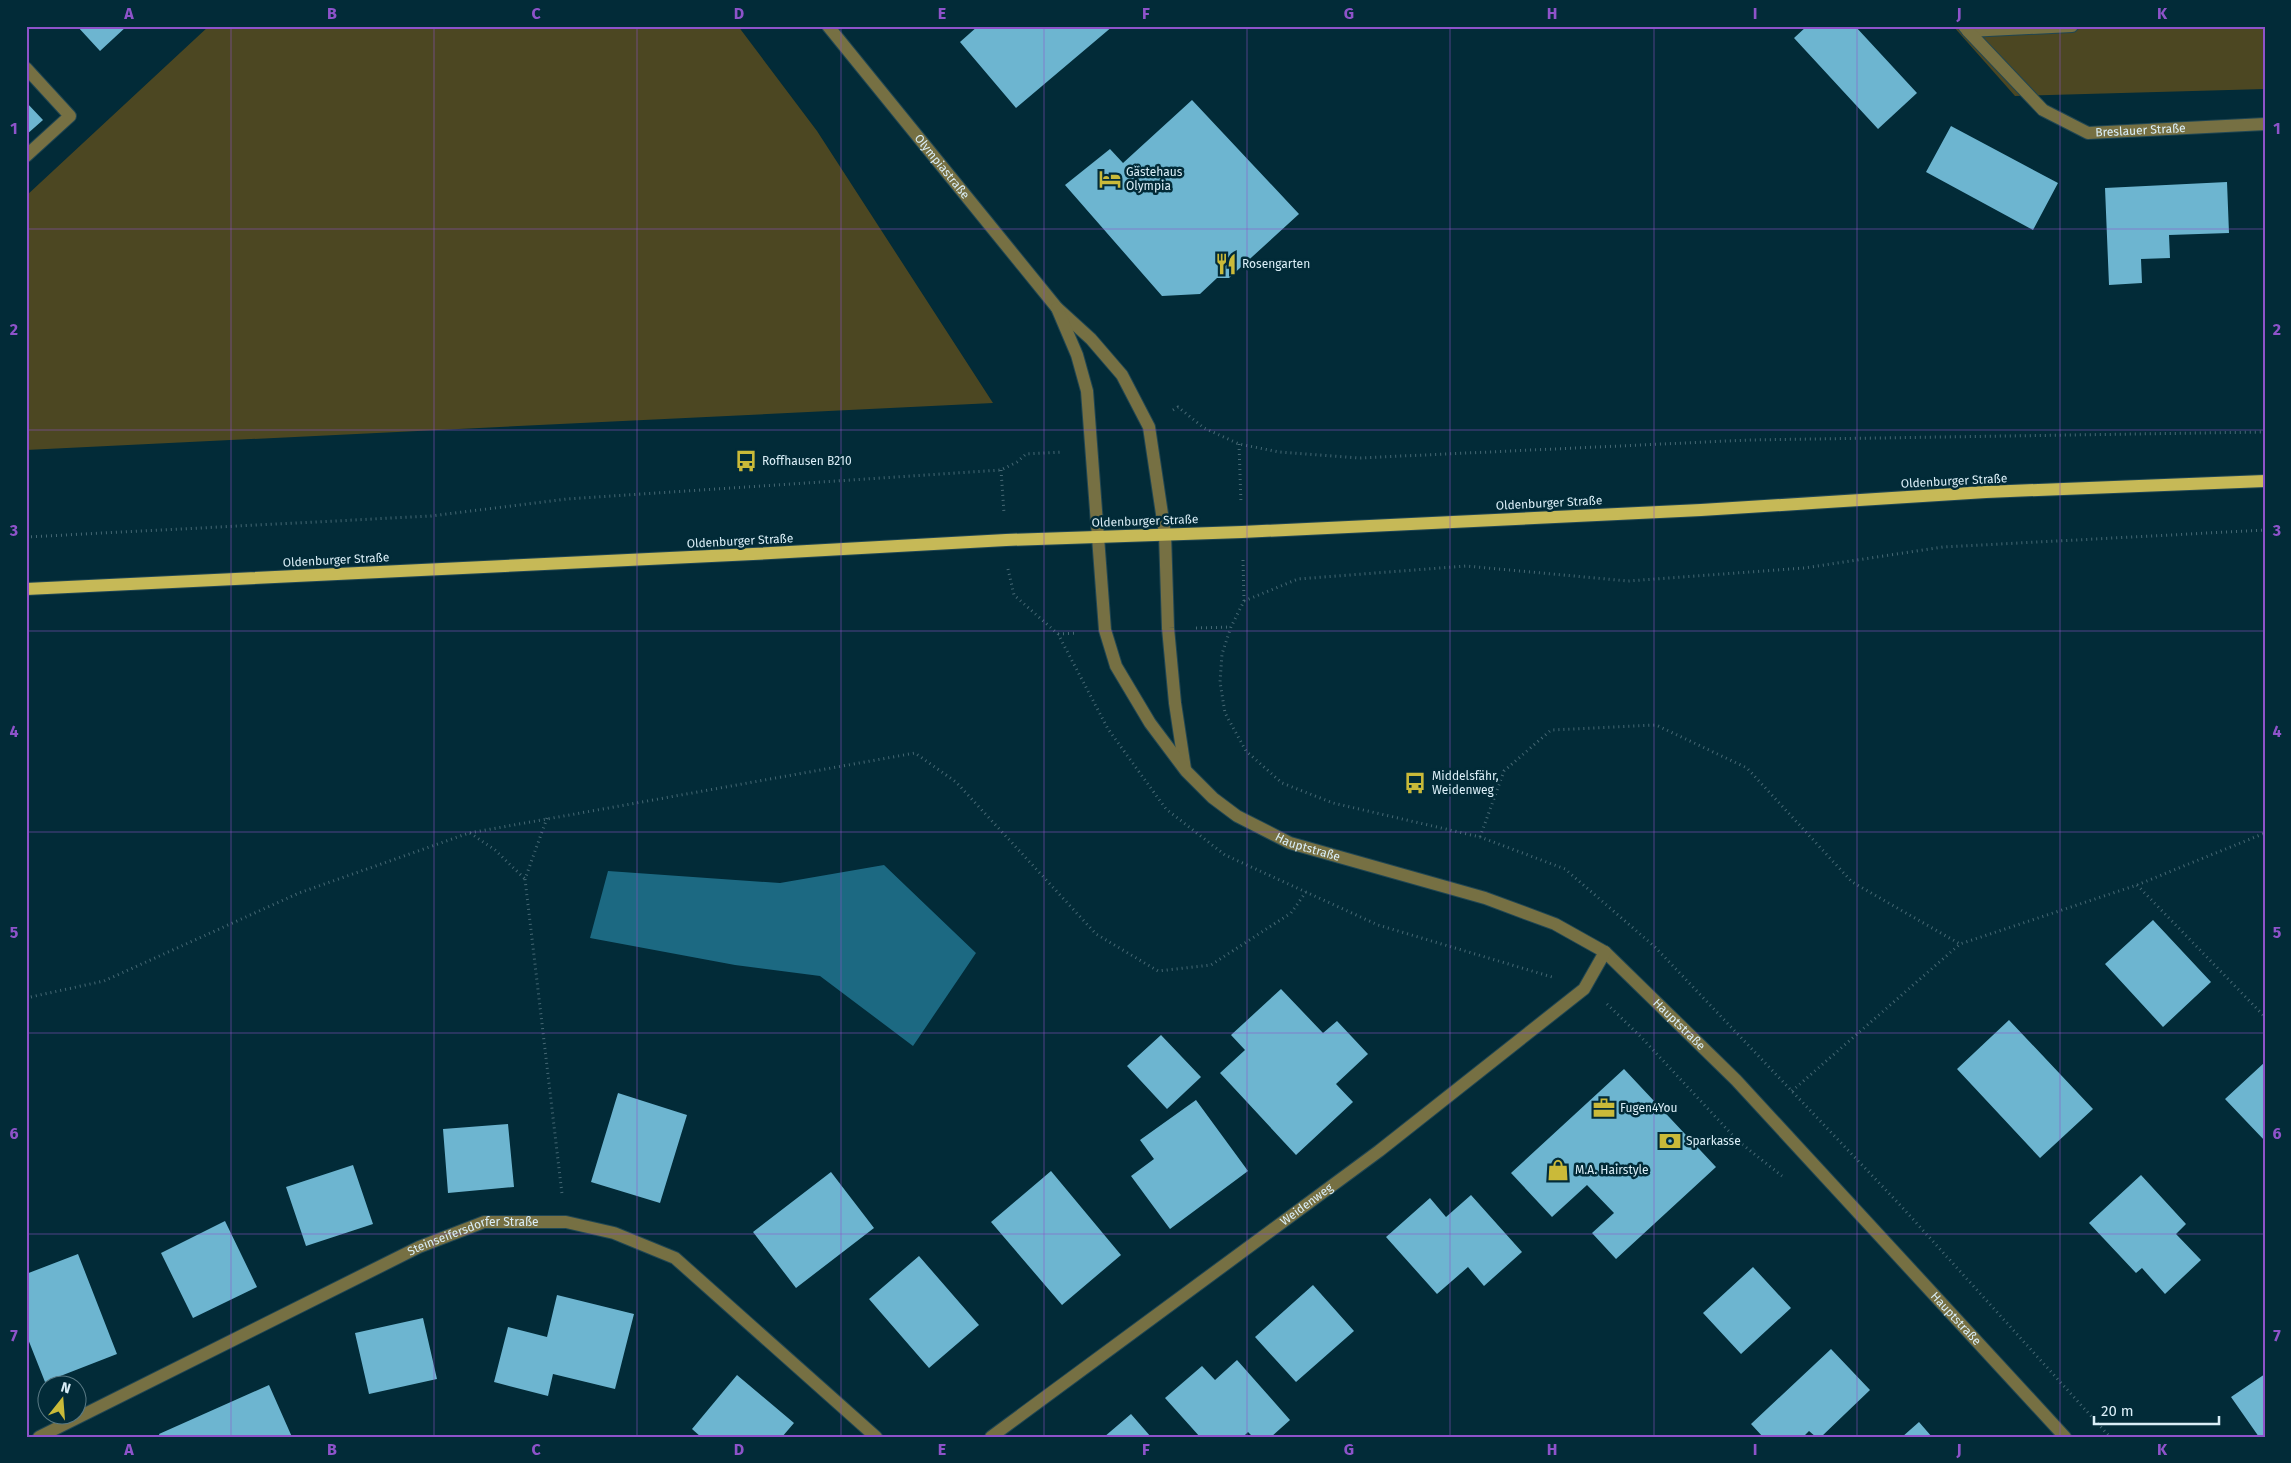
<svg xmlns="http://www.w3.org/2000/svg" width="2291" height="1463" viewBox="0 0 2291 1463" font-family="'Fira Sans',sans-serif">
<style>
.green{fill:#4c4722}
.water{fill:#1c6982}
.building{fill:#6db5d0}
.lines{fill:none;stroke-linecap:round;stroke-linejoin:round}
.minor-casing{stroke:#204653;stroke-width:14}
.major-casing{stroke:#204653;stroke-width:14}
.path{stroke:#466874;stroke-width:3;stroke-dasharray:1 4;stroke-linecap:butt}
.minor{stroke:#767043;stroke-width:12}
.major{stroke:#c6b957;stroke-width:12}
.grid{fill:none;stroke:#8e53ca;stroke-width:1;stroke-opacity:0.55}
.labels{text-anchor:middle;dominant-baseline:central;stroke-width:5;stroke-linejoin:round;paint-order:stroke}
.street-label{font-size:12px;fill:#daeef7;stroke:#022b38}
.poi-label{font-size:12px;fill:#daeef7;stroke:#022b38;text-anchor:start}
.neatline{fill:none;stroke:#8e53ca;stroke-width:2}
.grid-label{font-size:16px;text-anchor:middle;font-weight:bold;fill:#8e53ca}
</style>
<rect width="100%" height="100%" fill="#022b38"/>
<!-- green -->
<path class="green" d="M209 26H738L817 131 993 403 26 450V196Z
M1953 26H2265V89L2015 96Z"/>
<!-- water -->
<path class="water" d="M884 865 976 953 913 1046 820 976 735 965 590 938 608 871 780 883Z"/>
<!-- building -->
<path class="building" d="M77 26H127L100 51Z
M978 26H1113L1016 108 960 42Z
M1807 26H1855L1917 93 1878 129 1794 38Z
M1192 100 1299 214 1229 278H1217L1200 294 1162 296 1065 185 1110 149 1123 163Z
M26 102 43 120 26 135Z
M1951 126 2058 183 2033 230 1926 172Z
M2227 182 2229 233 2169 235 2170 258 2141 259 2142 283 2109 285 2105 188Z
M2153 920 2211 982 2163 1027 2105 964Z
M1281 989 1323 1033 1337 1021 1368 1054 1336 1084 1353 1102 1296 1155 1220 1073 1245 1050 1231 1035Z
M2009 1020 2093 1109 2040 1158 1957 1069Z
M1161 1035 1201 1077 1167 1109 1127 1066Z
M2265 1062V1141L2225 1099Z
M1624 1069 1716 1167 1616 1259 1592 1233 1614 1213 1587 1185 1552 1217 1511 1173Z
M618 1093 687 1115 660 1203 591 1182Z
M1196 1100 1248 1171 1170 1229 1131 1176 1154 1159 1140 1140Z
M508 1124 514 1187 448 1193 443 1129Z
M353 1165 373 1224 306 1246 286 1187Z
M1051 1171 1121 1255 1062 1305 991 1222Z
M831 1172 874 1228 796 1288 753 1232Z
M2141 1175 2186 1224 2176 1234 2201 1260 2165 1294 2142 1268 2136 1273 2089 1223Z
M1471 1195 1522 1252 1484 1286 1468 1267 1437 1294 1386 1237 1430 1198 1446 1217Z
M225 1221 257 1287 193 1318 161 1253Z
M78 1254 117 1354 45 1382 26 1334V1274Z
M919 1256 979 1325 929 1368 869 1299Z
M1753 1267 1791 1308 1741 1354 1703 1313Z
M1313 1285 1354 1331 1296 1382 1255 1337Z
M557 1295 634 1314 615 1389 553 1374 548 1396 494 1382 508 1327 547 1337Z
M423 1318 437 1379 369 1394 355 1333Z
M1831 1349 1870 1390 1821 1437H1816L1809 1431 1803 1437H1763L1751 1424Z
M1237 1360 1290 1420 1271 1437H1253L1248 1432 1243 1437H1200L1165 1398 1202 1366 1215 1380Z
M2265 1374V1437H2259L2231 1397Z
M737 1375 794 1423 782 1437H701L692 1429Z
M269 1385 292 1437H160L159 1434Z
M1131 1414 1151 1437H1104Z
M1919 1422 1932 1437H1902Z"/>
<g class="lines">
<!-- minor casing -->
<g class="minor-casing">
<g id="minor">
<path id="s1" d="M828 26 1057 308 1091 339 1122 375 1149 427 1165 534 1168 628 1175 703 1185 769"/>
<path d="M1964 26 1968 31 2072 26"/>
<path id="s2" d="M1968 31 2043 110 2088 133 2265 124"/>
<path d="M26 68 70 116 26 156"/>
<path id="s3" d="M1057 308 1077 355 1087 391 1105 630 1116 666 1150 723 1186 771 1213 798 1237 816 1290 843 1485 898 1555 924 1605 952 1736 1080 2065 1437"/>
<path id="s4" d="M39 1437 419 1247 484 1222H566L614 1233 675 1258 876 1437"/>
<path id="s5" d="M991 1437 1379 1151 1584 989 1605 952"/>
</g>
</g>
<!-- major casing -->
<g class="major-casing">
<path id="major" d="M26 589 753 554 1006 540 1242 532 1701 510 1986 492 2265 481"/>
</g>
<!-- path -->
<path class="path" d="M1173 410 1178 407 1204 428 1239 444 1279 452 1359 458 1749 440 2265 432
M1239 444 1241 504
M1001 470 1004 513
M26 537 431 516 567 499 1001 470 1017 462 1026 454 1062 452
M1243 560 1244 601 1231 627 1222 654 1220 682 1225 713 1246 751 1282 783 1333 803 1480 837 1565 869 1655 947 1901 1206 2110 1437
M1008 569 1014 595 1058 634 1108 729 1166 809 1225 855 1378 925 1552 977
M1244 601 1298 579 1466 566 1628 581 1804 568 1943 547 2265 530
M1196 628 1231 627
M1058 634 1077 633
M547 818 525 879 562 1194
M470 833 495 850 525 879
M1480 837 1504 771 1551 730 1656 725 1747 768 1852 882 1960 944
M2137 885 2265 1017
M26 998 104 981 299 893 469 833 915 753 956 782 1096 934 1158 971 1211 965 1291 913 1306 892
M1607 1004 1641 1037 1738 1141 1782 1176
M1792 1091 1960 944 2137 885 2265 833"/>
<!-- minor -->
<use href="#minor" class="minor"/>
<!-- major -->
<use href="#major" class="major"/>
</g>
<!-- grid -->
<path class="grid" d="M231 26V1437M434 26V1437M637 26V1437M841 26V1437M1044 26V1437M1247 26V1437M1450 26V1437M1654 26V1437M1857 26V1437M2060 26V1437M26 229H2265M26 430H2265M26 631H2265M26 832H2265M26 1033H2265M26 1234H2265"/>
<!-- icons -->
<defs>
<g id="hotel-bare" transform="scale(1.725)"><path d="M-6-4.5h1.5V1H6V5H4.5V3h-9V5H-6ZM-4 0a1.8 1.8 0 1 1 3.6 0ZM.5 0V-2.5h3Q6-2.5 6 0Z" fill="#caba39" stroke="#022b38" stroke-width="2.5" paint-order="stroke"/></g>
<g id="restaurant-bare" transform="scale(1.725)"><path d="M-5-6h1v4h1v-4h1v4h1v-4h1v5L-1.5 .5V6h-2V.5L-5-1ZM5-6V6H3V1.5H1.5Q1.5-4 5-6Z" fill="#caba39" stroke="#022b38" stroke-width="2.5" paint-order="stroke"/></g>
<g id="bus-bare" transform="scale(1.725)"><path d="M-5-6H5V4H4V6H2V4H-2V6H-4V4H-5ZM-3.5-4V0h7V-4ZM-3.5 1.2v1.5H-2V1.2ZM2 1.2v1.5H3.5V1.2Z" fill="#caba39" stroke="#022b38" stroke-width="2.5" paint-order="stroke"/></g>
<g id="office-bare" transform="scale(1.725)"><path d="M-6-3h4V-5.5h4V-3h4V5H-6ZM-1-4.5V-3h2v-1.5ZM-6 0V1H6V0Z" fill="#caba39" stroke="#022b38" stroke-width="2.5" paint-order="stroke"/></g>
<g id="bank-bare" transform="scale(1.725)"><path d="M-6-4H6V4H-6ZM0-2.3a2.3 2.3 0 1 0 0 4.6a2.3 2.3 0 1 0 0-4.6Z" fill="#caba39" stroke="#022b38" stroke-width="2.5" paint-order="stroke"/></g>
<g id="shop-bare" transform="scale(1.725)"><path d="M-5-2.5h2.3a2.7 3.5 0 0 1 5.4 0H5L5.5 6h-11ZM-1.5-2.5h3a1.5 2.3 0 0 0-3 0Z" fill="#caba39" stroke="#022b38" stroke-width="2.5" paint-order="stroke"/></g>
</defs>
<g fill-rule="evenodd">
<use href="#hotel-bare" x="1110" y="179"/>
<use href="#restaurant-bare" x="1226" y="264"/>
<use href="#bus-bare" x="746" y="461"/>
<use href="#bus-bare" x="1415" y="783"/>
<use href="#office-bare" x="1604" y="1108"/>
<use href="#bank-bare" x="1670" y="1141"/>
<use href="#shop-bare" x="1558" y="1170"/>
</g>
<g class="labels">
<!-- street labels -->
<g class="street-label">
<text stroke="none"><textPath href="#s2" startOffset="212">Breslauer Straße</textPath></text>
<text stroke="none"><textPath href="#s1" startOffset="181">Olympiastraße</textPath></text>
<text transform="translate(1954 481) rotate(-3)">Oldenburger Straße</text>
<text transform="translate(1549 503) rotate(-3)">Oldenburger Straße</text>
<text transform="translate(1145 521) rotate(-2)">Oldenburger Straße</text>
<text transform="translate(740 541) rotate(-3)">Oldenburger Straße</text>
<text transform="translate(336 560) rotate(-3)">Oldenburger Straße</text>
<text stroke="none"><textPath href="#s3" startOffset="638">Hauptstraße</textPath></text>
<text stroke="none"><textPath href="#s3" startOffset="1058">Hauptstraße</textPath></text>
<text stroke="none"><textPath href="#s5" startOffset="392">Weidenweg</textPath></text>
<text stroke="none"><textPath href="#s4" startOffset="481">Steinseifersdorfer Straße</textPath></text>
<text stroke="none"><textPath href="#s3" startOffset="1462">Hauptstraße</textPath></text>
</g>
<!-- poi labels -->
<g class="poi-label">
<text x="1126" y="172">Gästehaus<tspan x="1126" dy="14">Olympia</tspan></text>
<text x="1242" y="264">Rosengarten</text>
<text x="762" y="461">Roffhausen B210</text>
<text x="1432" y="776">Middelsfähr,<tspan x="1432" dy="14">Weidenweg</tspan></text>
<text x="1620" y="1108">Fugen4You</text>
<text x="1686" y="1141">Sparkasse</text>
<text x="1575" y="1170">M.A. Hairstyle</text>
</g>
</g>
<!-- border -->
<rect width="2291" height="1463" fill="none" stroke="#022b38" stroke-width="55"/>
<!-- north arrow -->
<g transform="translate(62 1400) rotate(17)"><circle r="24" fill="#022b38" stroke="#587984"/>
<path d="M0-4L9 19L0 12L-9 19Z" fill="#caba39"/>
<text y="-8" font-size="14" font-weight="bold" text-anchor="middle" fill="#daeef7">N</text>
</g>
<!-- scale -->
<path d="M2094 1416v8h125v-8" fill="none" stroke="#daeef7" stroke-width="2.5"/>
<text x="2101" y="1416" font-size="15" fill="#daeef7" stroke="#022b38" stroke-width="4" paint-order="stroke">20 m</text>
<rect x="28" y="28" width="2236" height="1408" class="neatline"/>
<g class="grid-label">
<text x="129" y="19">A</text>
<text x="332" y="19">B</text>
<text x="536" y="19">C</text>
<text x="739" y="19">D</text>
<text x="942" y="19">E</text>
<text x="1146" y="19">F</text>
<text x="1349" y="19">G</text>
<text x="1552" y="19">H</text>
<text x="1755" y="19">I</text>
<text x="1959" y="19">J</text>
<text x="2162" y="19">K</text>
<text x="14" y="134">1</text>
<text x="2277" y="134">1</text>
<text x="14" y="335">2</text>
<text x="2277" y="335">2</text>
<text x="14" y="536">3</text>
<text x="2277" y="536">3</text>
<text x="14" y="737">4</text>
<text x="2277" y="737">4</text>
<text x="14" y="938">5</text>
<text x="2277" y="938">5</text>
<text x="14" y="1139">6</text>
<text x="2277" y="1139">6</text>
<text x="14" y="1341">7</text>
<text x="2277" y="1341">7</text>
<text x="129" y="1455">A</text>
<text x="332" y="1455">B</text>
<text x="536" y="1455">C</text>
<text x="739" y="1455">D</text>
<text x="942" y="1455">E</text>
<text x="1146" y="1455">F</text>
<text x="1349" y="1455">G</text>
<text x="1552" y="1455">H</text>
<text x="1755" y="1455">I</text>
<text x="1959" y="1455">J</text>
<text x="2162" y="1455">K</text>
</g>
</svg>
